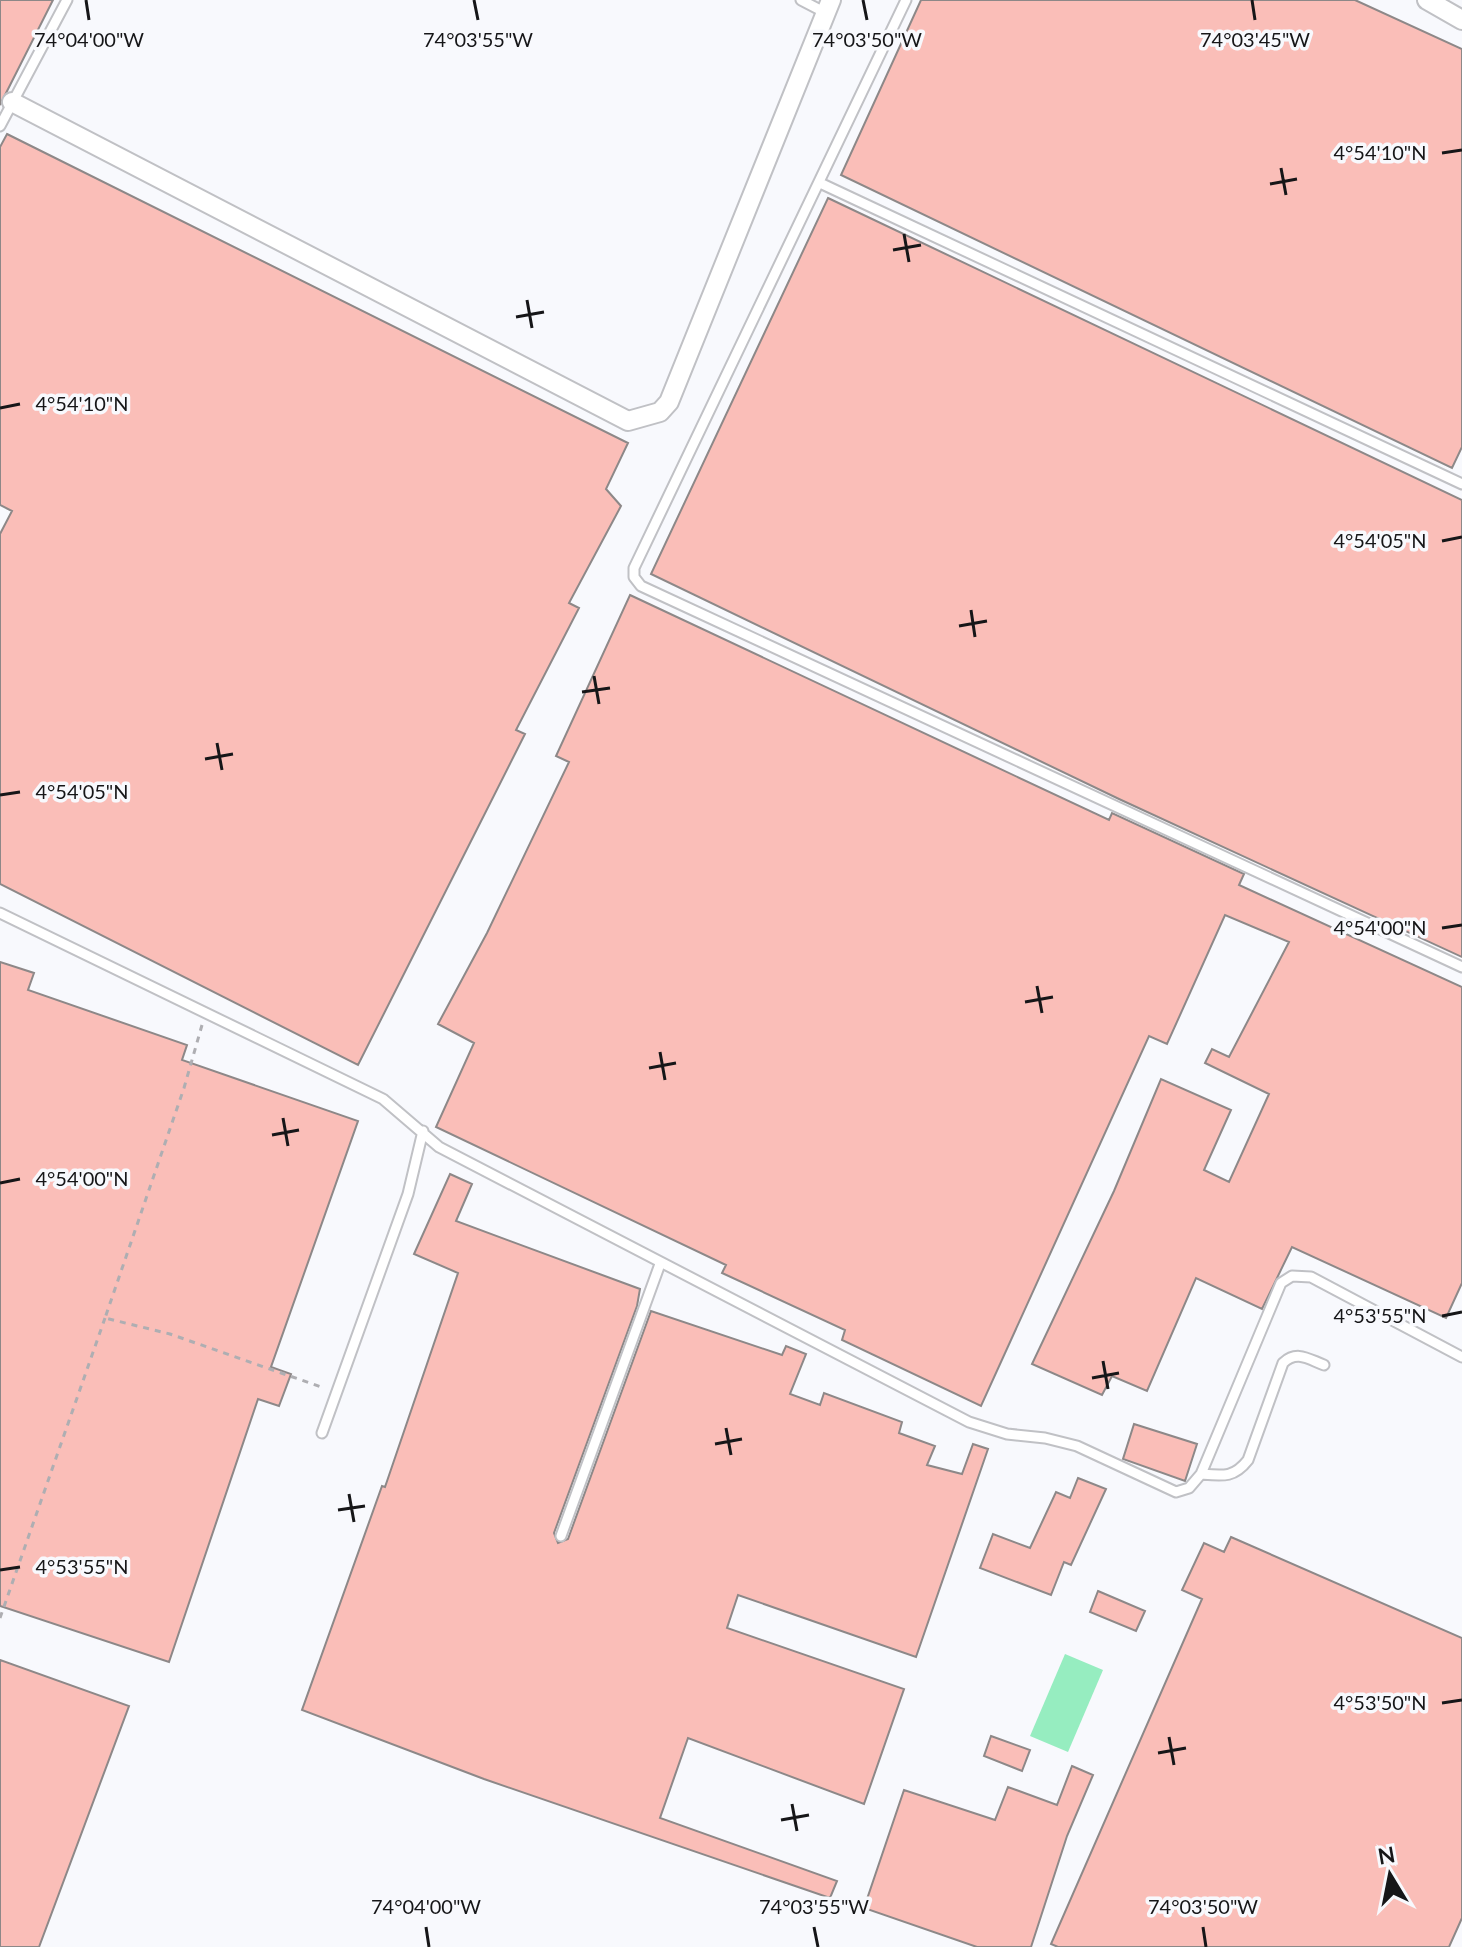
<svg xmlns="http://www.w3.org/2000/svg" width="1462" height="1947" viewBox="0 0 1462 1947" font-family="Lato,sans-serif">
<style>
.green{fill:#96edc0}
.building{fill:#fabeb8;stroke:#8d8888;stroke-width:2}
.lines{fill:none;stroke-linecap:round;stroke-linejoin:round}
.service-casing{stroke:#c0c1c5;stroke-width:13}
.minor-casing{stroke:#c0c1c5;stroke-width:22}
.path{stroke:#aeaeb2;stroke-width:3;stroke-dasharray:6 6;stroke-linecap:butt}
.service{stroke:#fff;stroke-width:9}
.minor{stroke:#fff;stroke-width:18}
.ticks{fill:none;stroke:#161618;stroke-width:3}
.ticks-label{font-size:20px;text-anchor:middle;fill:#161618;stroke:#f8f9fd;stroke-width:7;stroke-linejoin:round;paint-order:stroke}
</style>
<rect width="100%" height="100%" fill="#f8f9fd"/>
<!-- green -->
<path class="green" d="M1065 1654 1103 1670 1068 1752 1030 1736Z"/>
<!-- building -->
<path class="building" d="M0 0H53L0 105Z
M921 0H1355L1462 49V447L1452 468 841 175Z
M7 134 628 443 606 489 621 506 569 603 579 608 516 730 525 734 358 1065 0 884V534L12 511 0 505V147Z
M828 198 1462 500V957L1119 799 651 574Z
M630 595 1109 820 1112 813 1244 874 1239 885 1462 987V1283L1446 1318 1292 1247 1262 1309 1196 1278 1147 1391 1112 1376 1102 1395 1032 1364 1114 1191 1161 1079 1231 1110 1204 1170 1229 1182 1269 1094 1205 1063 1212 1049 1229 1057 1289 942 1225 915 1167 1044 1149 1036 981 1406 842 1340 845 1330 722 1273 726 1265 436 1127 474 1043 438 1024 487 933 569 762 556 756Z
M0 962 34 973 28 990 187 1045 182 1060 358 1121 271 1367 291 1374 279 1406 258 1399 169 1662 0 1606Z
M450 1174 472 1184 456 1221 640 1289 637 1306 554 1533 558 1543 568 1539 651 1311 782 1355 786 1346 806 1354 790 1394 820 1405 824 1393 902 1422 899 1433 935 1446 927 1465 962 1474 973 1444 988 1449 916 1657 738 1595 727 1628 904 1689 864 1804 688 1738 660 1818 837 1881 830 1898 484 1779 302 1710 382 1486 385 1487 458 1273 414 1254Z
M1134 1424 1197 1444 1185 1481 1123 1459Z
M1078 1478 1106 1489 1071 1565 1064 1562 1051 1595 980 1568 993 1534 1030 1548 1056 1492 1070 1498Z
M1231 1537 1462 1638V1918L1449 1947H1058L1051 1944 1202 1599 1182 1590 1204 1543 1224 1552Z
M1098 1591 1145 1611 1136 1631 1090 1612Z
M0 1660 129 1706 39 1947H0Z
M991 1736 1030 1750 1022 1771 984 1756Z
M1072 1766 1093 1775 1067 1836 1031 1947H977L864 1908 904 1790 995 1820 1008 1787 1057 1805Z"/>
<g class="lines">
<!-- service casing -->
<g class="service-casing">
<path id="service" d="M801 0 826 13
M906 0 634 568V577L641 586 1462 967
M0 126 67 0
M820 183 1462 484
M0 913 383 1099 439 1147 969 1422 1007 1434 1045 1438 1077 1446 1176 1492 1189 1488 1201 1474 1281 1283 1292 1276 1311 1277 1462 1357
M322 1433 408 1194 423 1131
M1201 1474C1223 1476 1234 1478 1248 1460L1283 1363C1297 1350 1308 1359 1324 1365
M561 1536 660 1264"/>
</g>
<!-- minor casing -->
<g class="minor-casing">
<path id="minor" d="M1427 0 1462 20
M12 102 628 421 660 412 669 402 831 0"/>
</g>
<!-- path -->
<path class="path" d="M202 1025 184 1088 105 1318 170 1334 324 1388
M0 1618 105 1318"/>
<!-- service -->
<use href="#service" class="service"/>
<!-- minor -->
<use href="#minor" class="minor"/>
</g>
<!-- ticks -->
<path class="ticks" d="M86 0 89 20M474 0 478 20M863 0 867 20M1252 0 1255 20M1442 153 1462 150M1281 168 1286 195M1270 184 1297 179M904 234 909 262M893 250 921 245M527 300 532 328M516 317 544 312M0 408 20 404M1442 541 1462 537M971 610 975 637M959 626 987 621M594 676 599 704M582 692 610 688M217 743 222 770M205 759 233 754M0 795 20 792M1442 928 1462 925M1037 986 1042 1013M1025 1002 1053 997M660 1052 665 1080M649 1068 676 1063M283 1118 288 1146M272 1135 299 1130M0 1183 20 1179M1442 1316 1462 1312M1103 1361 1108 1389M1092 1378 1119 1373M726 1428 731 1455M715 1444 742 1439M349 1494 354 1522M338 1510 365 1506M0 1570 20 1567M1442 1703 1462 1700M1169 1737 1174 1765M1158 1753 1186 1748M792 1804 797 1831M781 1820 809 1815M426 1927 429 1947M814 1927 818 1947M1203 1927 1206 1947"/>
<g class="ticks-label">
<text x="89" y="47">74°04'00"W</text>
<text x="478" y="47">74°03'55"W</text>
<text x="867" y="47">74°03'50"W</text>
<text x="1255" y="47">74°03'45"W</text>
<text x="1380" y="160">4°54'10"N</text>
<text x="82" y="411">4°54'10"N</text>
<text x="1380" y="548">4°54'05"N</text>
<text x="82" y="799">4°54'05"N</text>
<text x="1380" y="935">4°54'00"N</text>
<text x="82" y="1186">4°54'00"N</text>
<text x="1380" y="1323">4°53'55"N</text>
<text x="82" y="1574">4°53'55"N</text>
<text x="1380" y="1710">4°53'50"N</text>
<text x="426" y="1914">74°04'00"W</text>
<text x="814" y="1914">74°03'55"W</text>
<text x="1203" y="1914">74°03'50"W</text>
</g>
<!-- north arrow -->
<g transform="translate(1390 1875) rotate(350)" stroke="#f8f9fd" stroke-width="6" paint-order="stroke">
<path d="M0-6L14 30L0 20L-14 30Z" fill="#161618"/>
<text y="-12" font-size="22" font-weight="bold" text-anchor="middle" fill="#161618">N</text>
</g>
</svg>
